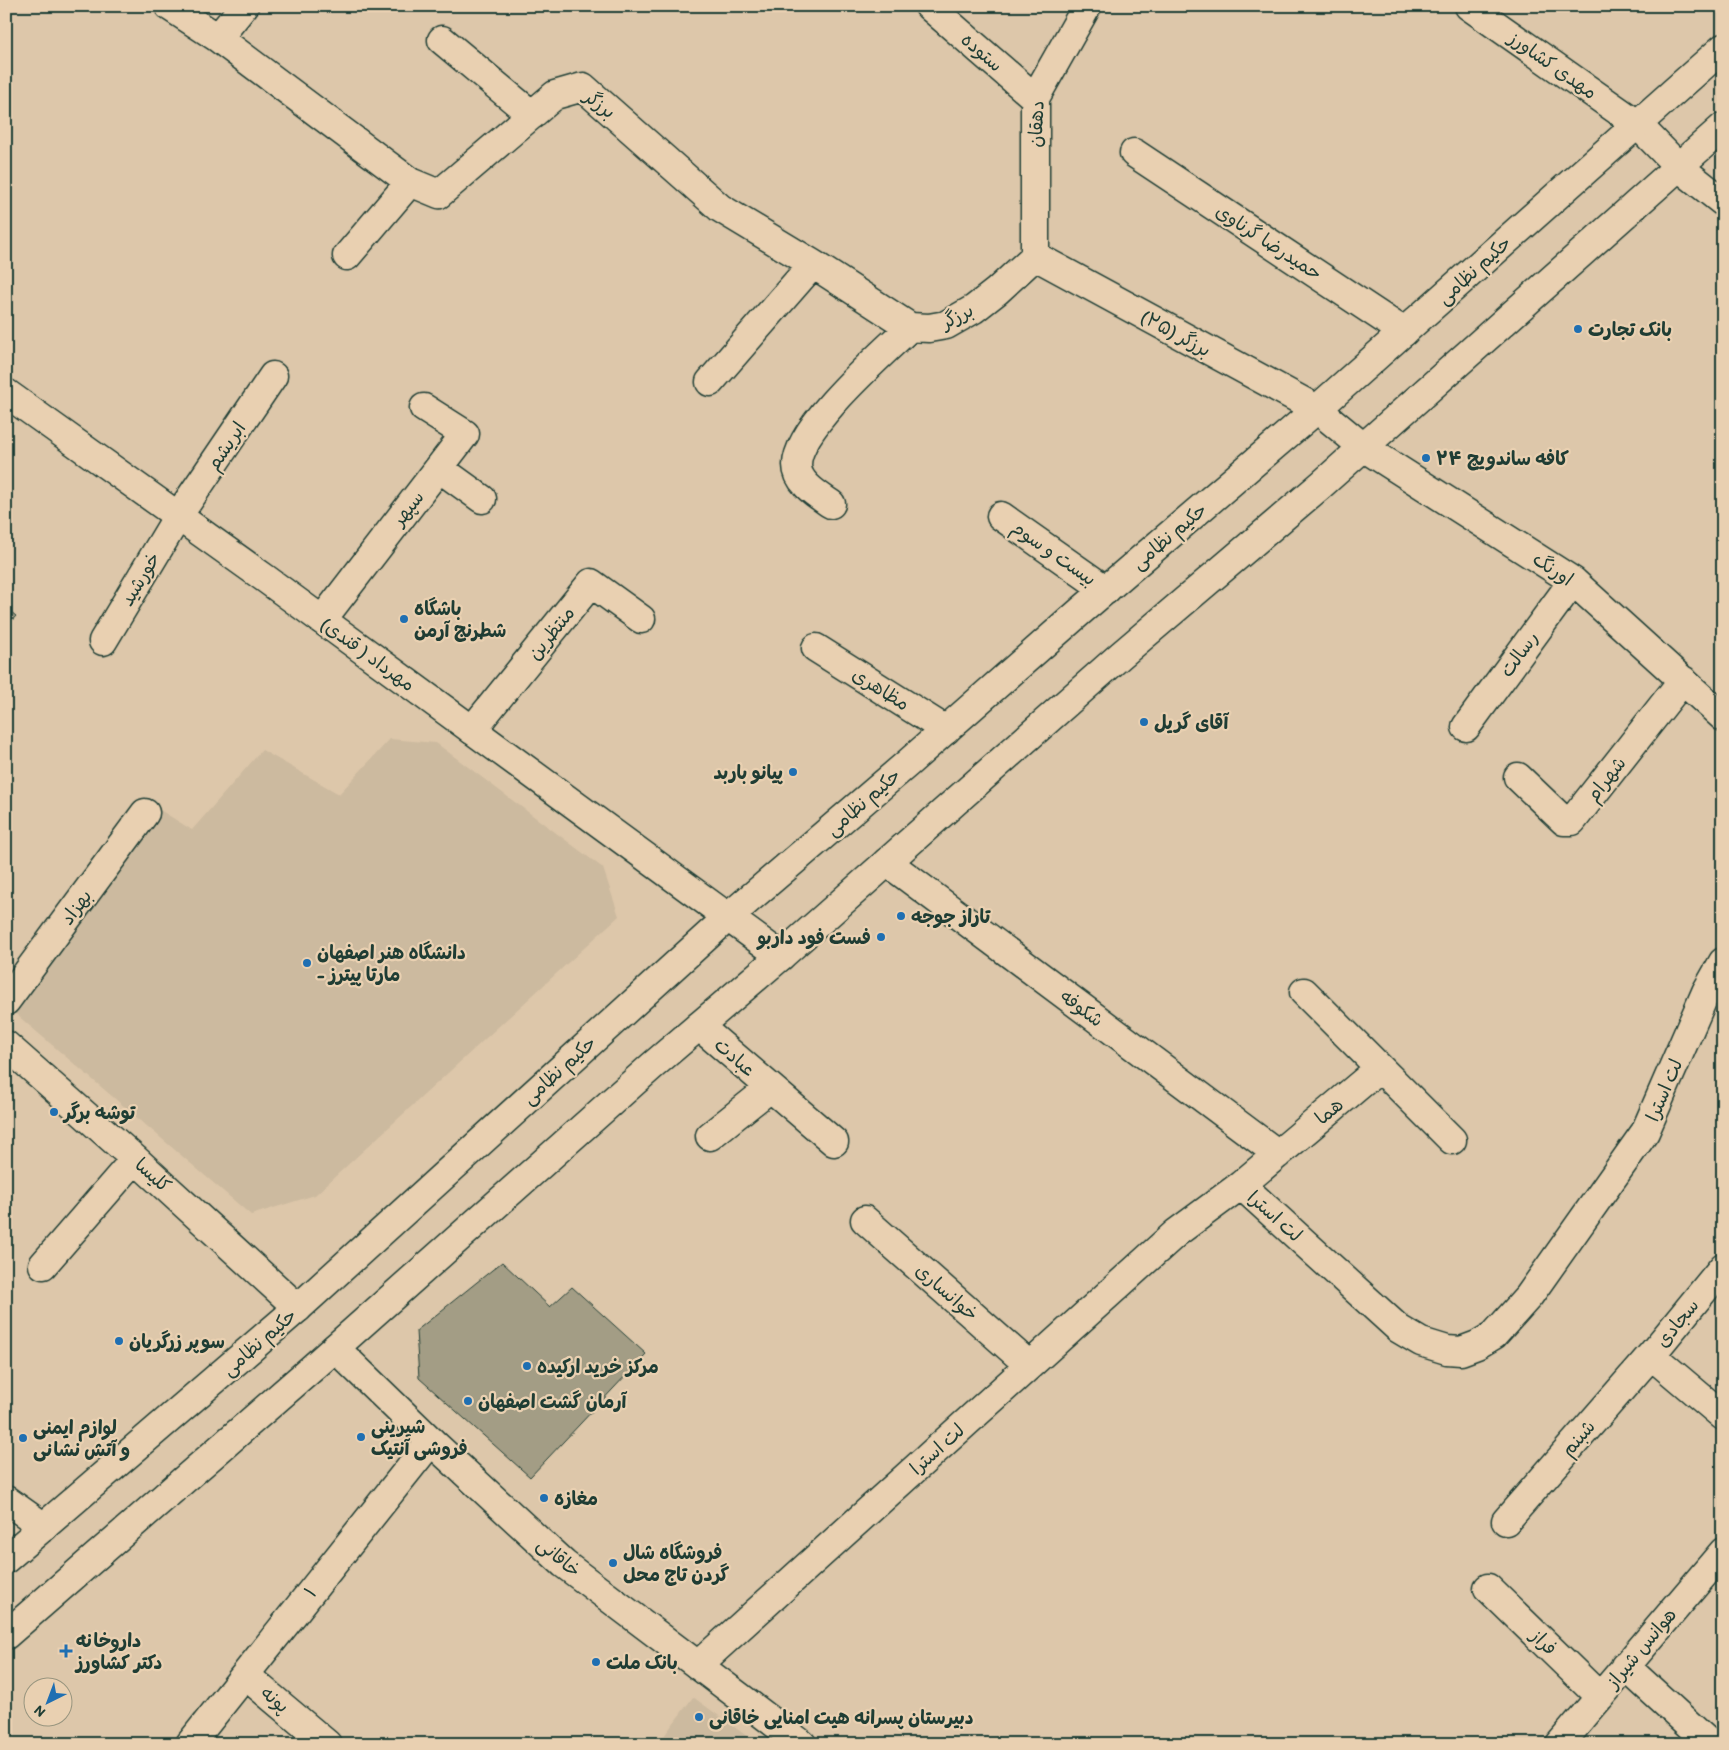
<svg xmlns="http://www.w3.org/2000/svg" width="1729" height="1750" viewBox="0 0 1729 1750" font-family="Itim,'Playpen Sans Arabic',sans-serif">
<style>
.built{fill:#ccba9f}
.building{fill:#a39d85;stroke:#1f3d34}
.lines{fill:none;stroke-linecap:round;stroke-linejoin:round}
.minor-casing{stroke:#1f3d34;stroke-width:31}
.tertiary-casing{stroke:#1f3d34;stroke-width:31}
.secondary-casing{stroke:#1f3d34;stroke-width:31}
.minor{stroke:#e9d0b1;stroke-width:28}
.tertiary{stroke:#e9d0b1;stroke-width:28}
.secondary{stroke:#e9d0b1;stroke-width:28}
.poi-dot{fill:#1f6fb2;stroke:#e9d0b1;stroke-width:2}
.labels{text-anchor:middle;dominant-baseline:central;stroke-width:4.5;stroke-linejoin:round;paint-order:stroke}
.street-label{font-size:19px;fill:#1f3d34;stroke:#e9d0b1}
.poi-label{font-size:19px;font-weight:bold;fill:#1f3d34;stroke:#e9d0b1;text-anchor:start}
</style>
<rect width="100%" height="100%" fill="#ddc7aa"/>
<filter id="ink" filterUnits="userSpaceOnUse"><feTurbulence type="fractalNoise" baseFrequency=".02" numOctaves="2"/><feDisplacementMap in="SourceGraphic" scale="10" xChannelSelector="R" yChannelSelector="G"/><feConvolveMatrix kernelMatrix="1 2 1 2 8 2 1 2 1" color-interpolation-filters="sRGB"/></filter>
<g filter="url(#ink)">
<!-- built -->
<path class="built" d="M390 739 436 743 603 868 619 916 315 1195 251 1215 10 1009 160 810 192 830 262 750 339 794Z
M693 1697 748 1737 756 1744H658Z"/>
<!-- building -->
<path class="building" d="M6 608 16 616 6 627Z
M502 1262 550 1307 572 1287 646 1354 530 1477 419 1378 416 1331Z"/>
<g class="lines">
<!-- minor casing -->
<g class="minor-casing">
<path id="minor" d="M169 6 218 38 410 182 439 194 555 95 583 87 720 208 813 264 910 327 929 328 946 325 974 309 997 291 1035 256
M929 6 1035 98
M1469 6 1637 124 1679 167 1723 202
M218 38 244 6
M442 40 532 115
M1134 153 1404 332
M347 256 410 182
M1035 256 1317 409 1363 447 1573 581 1723 717
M1035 256V98L1087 6
M710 382 813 264
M439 468 482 499
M831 504C818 495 797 483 797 465 797 427 882 354 910 327
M1001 516 1106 590
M322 620 465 434 424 408
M103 641 178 516 273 376
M816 648 946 730
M1466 727 1573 581
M472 730 591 583 641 619
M1518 777 1564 821H1572L1683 680
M887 862 1278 1154
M1304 992 1452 1140
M6 1001 145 813
M699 1026 834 1142
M6 1045 135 1159 298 1308
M710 1136 770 1088
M1241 1185 1399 1329 1421 1342 1447 1350 1461 1351 1477 1345 1494 1335 1529 1296 1645 1132 1706 992 1723 962
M865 1220 1029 1365
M43 1265 135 1159
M1651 1355 1723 1416
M6 1500 44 1527
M1506 1521 1651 1355 1723 1267
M1488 1588 1600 1697
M698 1665 1176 1233 1241 1185 1380 1068
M1625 1666 1710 1744
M245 1675 327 1744
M190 1744 431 1441
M1560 1744 1723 1552"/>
</g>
<!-- tertiary casing -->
<g class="tertiary-casing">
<path id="tertiary" d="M6 393 266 579 781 956
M335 1348 431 1441 564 1564 802 1744"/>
</g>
<!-- secondary casing -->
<g class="secondary-casing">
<path id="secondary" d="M6 1559 298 1308 727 918 908 763 1082 610 1317 409 1723 48
M6 1635 318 1363 652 1066 781 956 1121 655 1321 485 1723 127"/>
</g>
<!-- minor -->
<use href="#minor" class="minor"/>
<!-- tertiary -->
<use href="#tertiary" class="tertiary"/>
<!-- secondary -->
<use href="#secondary" class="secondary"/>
</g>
</g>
<!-- markers -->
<g class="poi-dot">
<circle cx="1578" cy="329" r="5"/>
<circle cx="1426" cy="458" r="5"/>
<circle cx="404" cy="619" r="5"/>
<circle cx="1144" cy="722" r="5"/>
<circle cx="793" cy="772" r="5"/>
<circle cx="901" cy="916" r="5"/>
<circle cx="881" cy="937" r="5"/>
<circle cx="307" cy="963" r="5"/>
<circle cx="54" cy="1112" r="5"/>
<circle cx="119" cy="1341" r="5"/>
<circle cx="527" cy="1366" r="5"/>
<circle cx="468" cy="1401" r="5"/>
<circle cx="361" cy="1437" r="5"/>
<circle cx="23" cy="1438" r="5"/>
<circle cx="544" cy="1498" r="5"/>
<circle cx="613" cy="1563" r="5"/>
<path d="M63.5 1643.5h5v5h5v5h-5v5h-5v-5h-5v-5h5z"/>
<circle cx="596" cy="1662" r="5"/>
<circle cx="699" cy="1717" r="5"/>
</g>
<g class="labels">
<!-- street labels -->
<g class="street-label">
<text transform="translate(982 52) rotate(41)">ستوده</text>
<text transform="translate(1553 65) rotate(35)">مهدی کشاورز</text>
<text transform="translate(600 104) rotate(38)">برزگر</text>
<text transform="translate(1036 124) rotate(-87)">دهقان</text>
<text transform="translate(1269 242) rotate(33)">حمیدرضا گرناوی</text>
<text transform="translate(1474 270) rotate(-42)">حکیم نظامی</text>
<text transform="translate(957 316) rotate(-27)">برزگر</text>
<text transform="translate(1176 333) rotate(29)">برزگر (۲۵)</text>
<text transform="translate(226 446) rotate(-56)">ابریشم</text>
<text transform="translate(408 508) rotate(-52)">سپهر</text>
<text transform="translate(1169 536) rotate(-40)">حکیم نظامی</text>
<text transform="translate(1054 553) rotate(35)">بیست و سوم</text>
<text transform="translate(1553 569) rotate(34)">اورنگ</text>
<text transform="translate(140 579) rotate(-59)">خورشید</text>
<text transform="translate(551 633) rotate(-51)">منتظرین</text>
<text transform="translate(368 654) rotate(36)">مهرداد ( قندی)</text>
<text transform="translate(1519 654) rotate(-54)">رسالت</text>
<text transform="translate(881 689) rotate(32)">مظاهری</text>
<text transform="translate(1606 779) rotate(-52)">شهرام</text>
<text transform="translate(863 802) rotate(-41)">حکیم نظامی</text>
<text transform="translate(76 907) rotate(-53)">بهزاد</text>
<text transform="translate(1082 1008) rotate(37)">شکوفه</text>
<text transform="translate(735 1057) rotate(41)">عبادت</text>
<text transform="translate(559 1070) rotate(-42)">حکیم نظامی</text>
<text transform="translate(1664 1090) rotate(-67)">لت استرا</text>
<text transform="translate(1329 1111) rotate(-40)">هما</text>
<text transform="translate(153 1175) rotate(42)">کلیسا</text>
<text transform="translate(1275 1216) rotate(42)">لت استرا</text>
<text transform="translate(947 1292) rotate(41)">خوانساری</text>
<text transform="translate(1677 1323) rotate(-51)">سجادی</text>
<text transform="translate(259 1342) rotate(-41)">حکیم نظامی</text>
<text transform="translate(1578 1438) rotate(-49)">شبنم</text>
<text transform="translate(937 1449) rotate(-42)">لت استرا</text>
<text transform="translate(559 1557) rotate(40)">خاقانی</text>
<text transform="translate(310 1592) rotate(-51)">۱</text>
<text transform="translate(1544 1642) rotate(44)">فراز</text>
<text transform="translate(1641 1648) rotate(-50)">هوانس شیراز</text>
<text transform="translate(275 1699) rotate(40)">پونه</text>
</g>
<!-- poi labels -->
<g class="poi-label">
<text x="1588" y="329">بانک تجارت</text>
<text x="1436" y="458">کافه ساندویچ ۲۴</text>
<text x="414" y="608">باشگاه<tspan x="414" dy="22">شطرنج آرمن</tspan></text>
<text x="1154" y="722">آقای گریل</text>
<text x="783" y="772" text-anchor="end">پیانو باربد</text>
<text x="911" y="916">تاراز جوجه</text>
<text x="871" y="937" text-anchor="end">فست فود داربو</text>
<text x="317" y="952">دانشگاه هنر اصفهان<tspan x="317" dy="22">- مارتا پیترز</tspan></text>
<text x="64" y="1112">توشه برگر</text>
<text x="129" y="1341">سوپر زرگریان</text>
<text x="537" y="1366">مرکز خرید ارکیده</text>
<text x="478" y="1401">آرمان گشت اصفهان</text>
<text x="371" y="1426">شیرینی<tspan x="371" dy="22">فروشی آنتیک</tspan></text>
<text x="33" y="1427">لوازم ایمنی<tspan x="33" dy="22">و آتش نشانی</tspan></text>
<text x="554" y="1498">مغازه</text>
<text x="623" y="1552">فروشگاه شال<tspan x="623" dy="22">گردن تاج محل</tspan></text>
<text x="76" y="1640">داروخانه<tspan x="76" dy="22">دکتر کشاورز</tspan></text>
<text x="606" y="1662">بانک ملت</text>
<text x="709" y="1717">دبیرستان پسرانه هیت امنایی خاقانی</text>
</g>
</g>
<!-- margin -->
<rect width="1729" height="1750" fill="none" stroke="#e9d0b1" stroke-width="25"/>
<rect x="12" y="12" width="1704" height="1725" fill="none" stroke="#1f3d34" stroke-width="2" filter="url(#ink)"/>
<!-- north arrow -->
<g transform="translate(48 1702) rotate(222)"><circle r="24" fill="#e9d0b1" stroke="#98957f"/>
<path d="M0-4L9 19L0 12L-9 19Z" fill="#1f6fb2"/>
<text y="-8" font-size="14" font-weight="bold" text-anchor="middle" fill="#1f3d34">N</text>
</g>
</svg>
